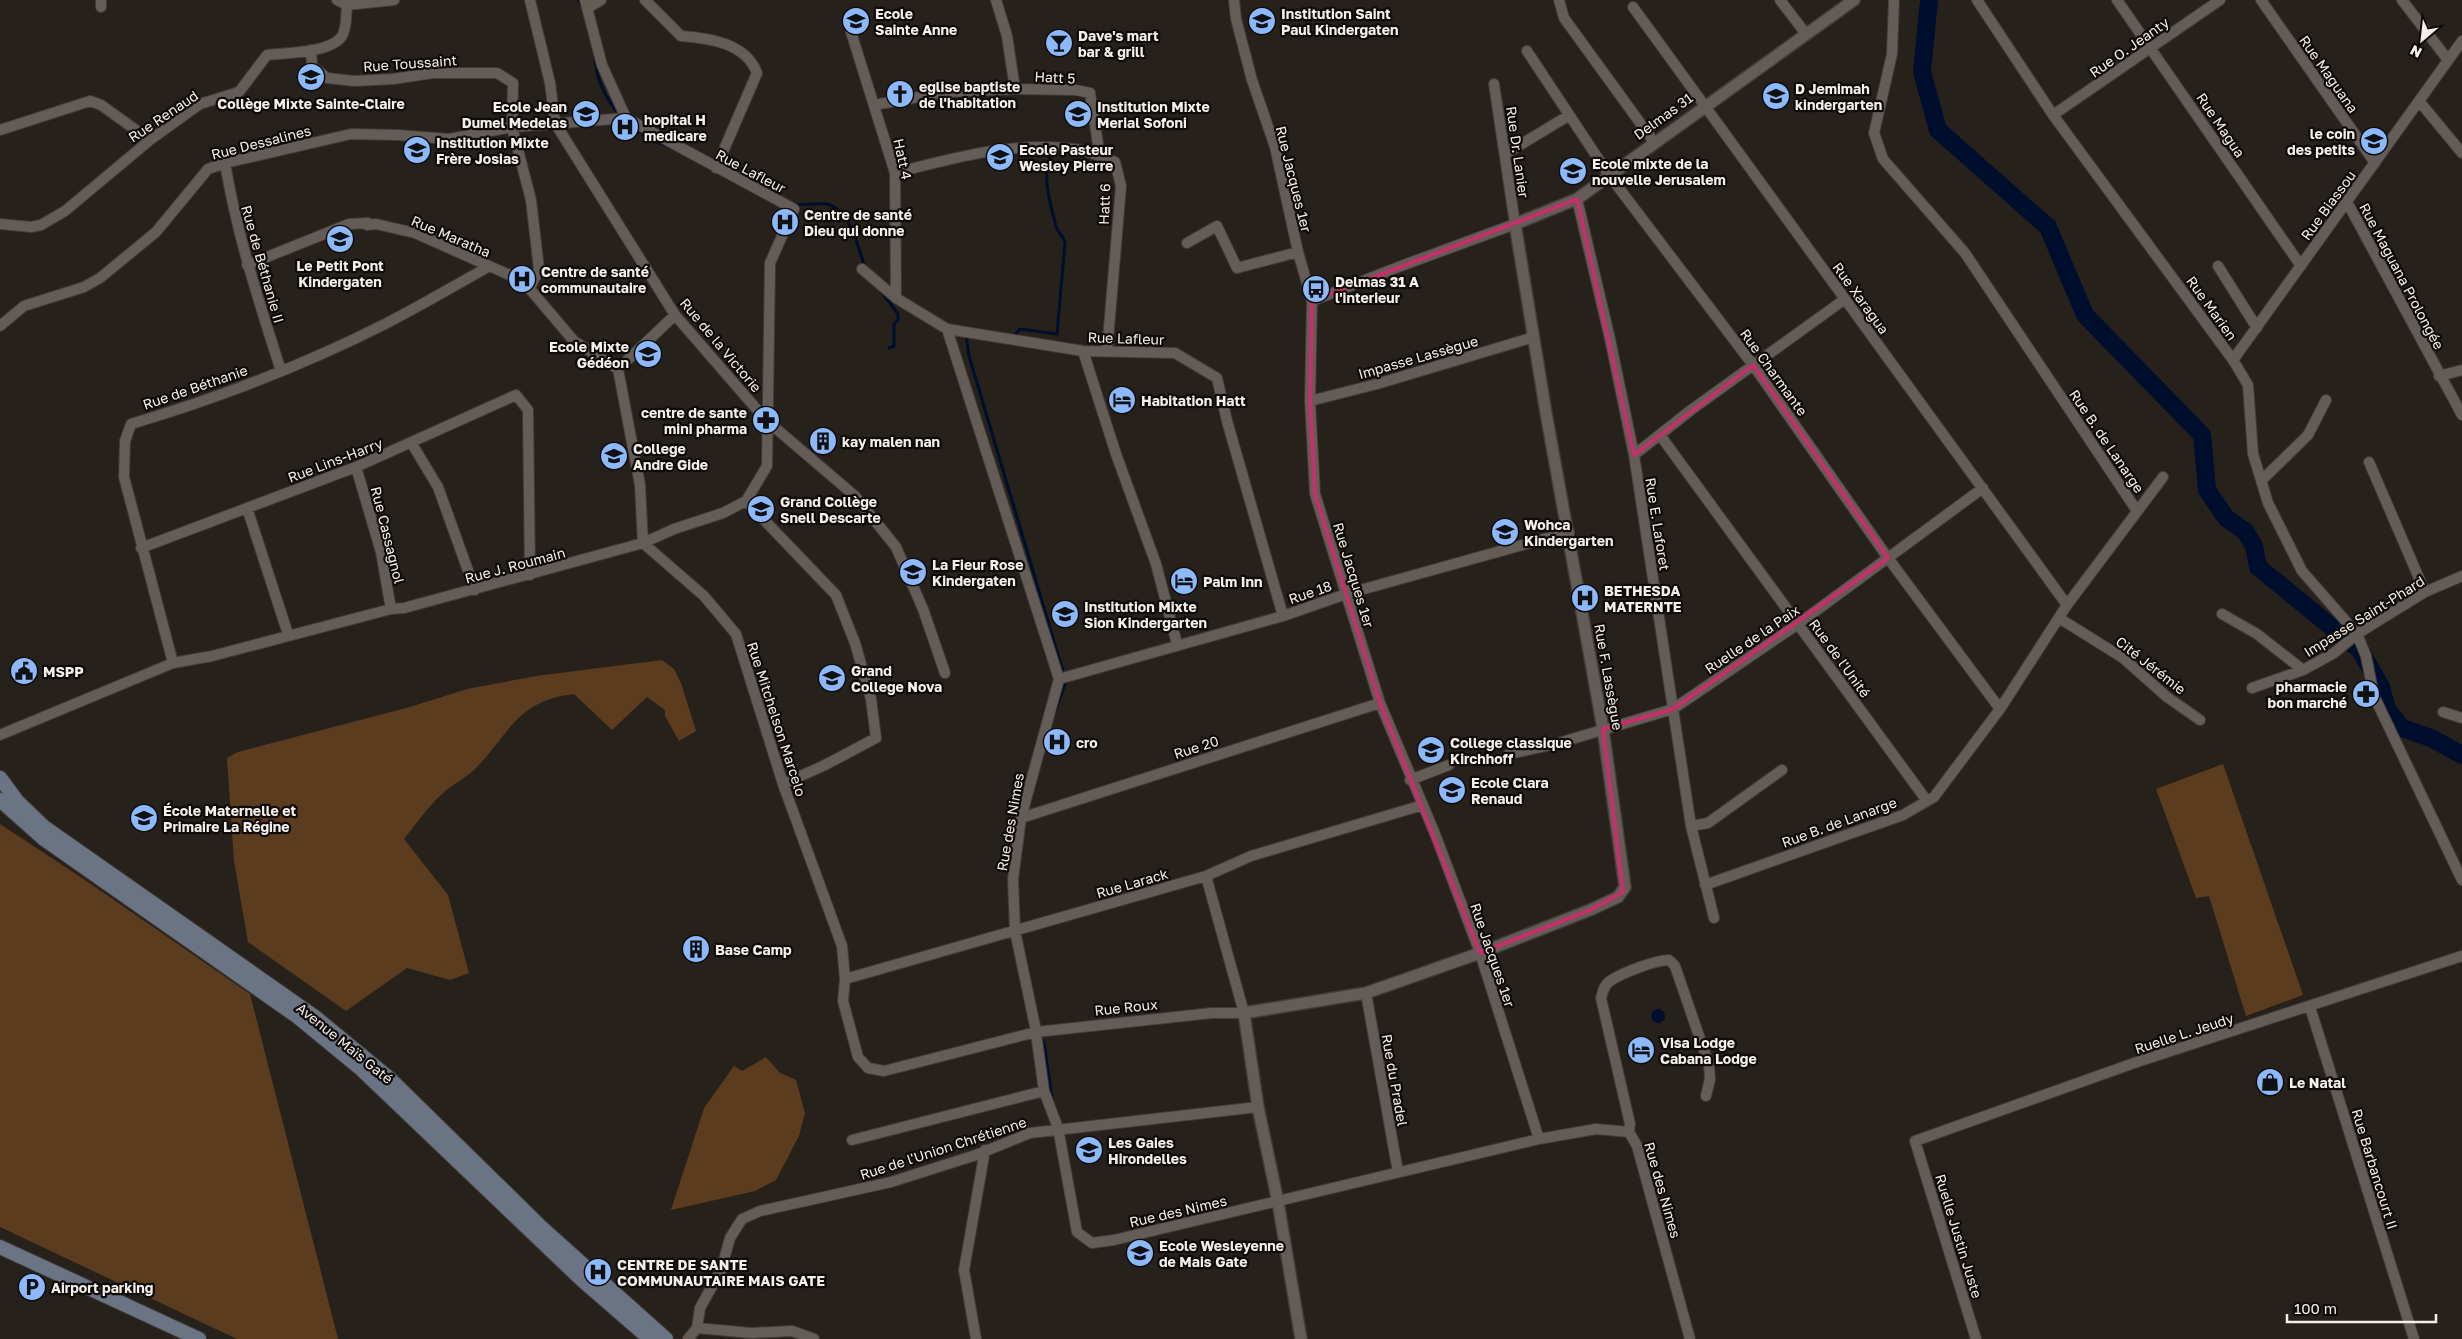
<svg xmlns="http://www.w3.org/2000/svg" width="2462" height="1339" viewBox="0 0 2462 1339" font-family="'Golos Text',sans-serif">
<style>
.green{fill:#5c3c1f}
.water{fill:#000e2d}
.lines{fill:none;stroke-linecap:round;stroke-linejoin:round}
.stream{stroke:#000e2d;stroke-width:3}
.river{stroke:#000e2d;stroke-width:18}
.minor-casing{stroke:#423c39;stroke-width:12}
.tertiary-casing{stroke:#423c39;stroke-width:14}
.secondary-casing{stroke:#423c39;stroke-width:16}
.minor{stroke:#645d57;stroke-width:10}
.tertiary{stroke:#645d57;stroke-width:11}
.secondary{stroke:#6b7485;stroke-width:14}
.marked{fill:none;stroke:#c72e6a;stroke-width:4;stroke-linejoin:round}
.labels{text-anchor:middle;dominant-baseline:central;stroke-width:4.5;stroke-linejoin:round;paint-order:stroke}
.poi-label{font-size:14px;font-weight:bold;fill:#f4efec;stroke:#0e0b09;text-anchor:start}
.street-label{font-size:14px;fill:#f4efec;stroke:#0e0b09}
</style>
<rect width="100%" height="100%" fill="#27211b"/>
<!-- green -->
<path class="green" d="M662 660 674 669 681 683 696 731 679 741 665 716V710L647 697 612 730 574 694C517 701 512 730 477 767 467 778 452 784 441 795 427 808 416 824 404 839L448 895 469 973 450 980 407 968 346 1011 248 942 234 861 227 758 238 752 410 707 467 689 536 676Z
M2223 764 2303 995 2246 1016 2209 896 2196 898 2156 789Z
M0 824 85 880 250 994 338 1339H237L0 1227Z
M766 1057 780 1073 796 1080 805 1113 799 1136 776 1180 755 1191 671 1210 704 1108 734 1066 742 1071Z"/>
<!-- water -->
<path class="water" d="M1651 1016a7 7 0 1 1 14 0a7 7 0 1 1-14 0Z"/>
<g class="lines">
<!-- stream -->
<path class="stream" d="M579 0 583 8
M595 54C595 78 606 99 620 116
M628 124 653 141 669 146
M719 163 733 171
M795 205C805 205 818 203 827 204 851 210 858 248 865 267
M881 291 898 314V320L894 324V346L889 348
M966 335 969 356 1064 675
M1013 337 1020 329 1057 334 1065 243C1064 236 1057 232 1056 226 1051 206 1041 176 1051 156L1044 150
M1054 715 1066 681
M1040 1037 1044 1043 1053 1105"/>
<!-- river -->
<path class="river" d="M1929 0 1922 72 1938 130 2048 227 2085 315 2202 435 2207 490 2226 518 2245 531 2254 546 2258 567 2360 650 2381 687 2387 709 2402 728 2431 738 2462 755"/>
<!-- minor casing -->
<g class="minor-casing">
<path id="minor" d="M337 0 347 5
M530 0 550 83 555 123 675 315 766 420 855 496 896 547 923 609 945 673
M585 0 602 65 626 118
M645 0 681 36C709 38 746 43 757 73L716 168
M996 0 1007 36 1015 89
M1234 0 1236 19 1252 80 1275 147 1298 252 1312 301 1310 401 1315 494 1380 703 1435 834 1480 953 1539 1139
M1559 0 1564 18 1654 142
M1780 0 1806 34
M1894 0 1892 54 1874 133 1883 159 1965 253 2137 511
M1977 0 2053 115 2233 360 2248 385 2253 454 2268 503 2302 571 2357 634 2366 656 2374 696 2462 880
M2117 0 2301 266
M2261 0 2375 163
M2402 0 2448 60
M347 5 394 0
M101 7V0
M1633 7 2067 605
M588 8 601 0
M851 32 895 173 896 298
M311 50 312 66 327 78 354 81 393 79 433 73H497L513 83 512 127 531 200 539 269 530 288
M1527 51 1609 175 1753 365 1888 558 2000 709
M2419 101 2462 153
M874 105 947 92 1015 89 1076 90 1090 93 1100 157
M2053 115 2220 0
M0 130 90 101 101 105 150 140
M1505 154 1568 116
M225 163C237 235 259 302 281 371
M895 173C953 158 1014 141 1074 149 1087 150 1102 157 1115 162L1121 186 1107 351
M1577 199 1610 339 1634 455 1691 826 1714 918
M2347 202 2462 415
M0 224 31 227 41 225 65 211 150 140 200 104 239 92 267 55C285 53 331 53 342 36 347 28 346 14 347 5
M1187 243 1217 226 1237 268 1298 252
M247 265 349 224 368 223 367 225 376 224 415 233 523 281 574 341 618 369
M2218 266 2257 328
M862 269 896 298 947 329 1083 351 1175 353 1217 378 1227 421 1283 616
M1312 301 1401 266 1515 224 1494 84
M675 315 618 369 640 485 643 543 704 596 736 634 783 784 842 946 845 979 843 1001 858 1057 868 1068 884 1071 1036 1032 1212 1013H1244L1206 876
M0 326 24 306 84 287 100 278 156 232 208 169 225 163 351 134 398 135 449 139 512 127 626 118 794 209 770 263 767 466 746 501 723 513 674 529 643 543 404 608 391 609 212 656 173 663 0 735
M947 329 1059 679
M1083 351 1116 454 1156 564 1177 644
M2233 360 2462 41
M2439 376 2462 370
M1310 401 1377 384 1534 337
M1660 435 1927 801
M412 444 438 487 475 590
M1634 455 1691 410 1845 299
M2369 462 2425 592
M356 467 381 552 391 609
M2261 481 2308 435 2326 400
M746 501 836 595 855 643 871 699 876 738 825 765 783 784
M247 508 288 634
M141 548 356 467 516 395 528 410 530 575
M2222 614 2257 634 2303 670
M2059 618 2123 658 2167 697 2200 720
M173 663 124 477 125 441 131 424C218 398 304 365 385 324 420 306 454 286 488 267
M1059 679 1021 818 1013 879 1015 931 1035 1026 1044 1091 1058 1128 1077 1232 1092 1243 1114 1240 1539 1139 1596 1129 1629 1132 1637 1146 1690 1339
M1059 679 1283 616 1346 594 1569 532
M2252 688 2303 670 2334 653 2357 634 2425 592 2462 576
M2443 712 2462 718
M1509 754 1555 744 1673 709 1798 624 1983 488
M1410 780 1449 765
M1021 818 1380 703
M1691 826 1708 823 1782 770
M1705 885 1903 815 1934 797 2000 709 2067 605 2163 477
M845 979 1206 876 1251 856 1423 805
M1366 993 1398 1172
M2310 1007 2414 1339
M1629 1132 1630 1124 1601 998C1603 991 1604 985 1610 981 1622 973 1655 960 1669 960L1675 966 1709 1065 1710 1079 1706 1096
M852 1140 1044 1091
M697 1328 751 1333 792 1331 814 1339
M688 1339 697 1328 700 1308 721 1270 730 1238 742 1219 760 1211 891 1182 976 1155 1030 1133 1258 1107
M976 1339 964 1270 985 1150
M1976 1339 1915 1141 2137 1062 2462 956"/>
</g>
<!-- tertiary casing -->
<g class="tertiary-casing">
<path id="tertiary" d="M1301 1339 1278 1202 1258 1107 1244 1013 1366 993 1480 953 1590 910 1618 897 1625 887 1603 729 1546 413 1515 224 1577 199 1854 0"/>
</g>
<!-- secondary casing -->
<g class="secondary-casing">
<path id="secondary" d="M0 778 17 801 44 827 315 1017 390 1079 542 1228 666 1339
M0 800 44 839 298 1017 360 1068 582 1280 650 1339
M0 1247 199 1339"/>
</g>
<!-- minor -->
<use href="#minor" class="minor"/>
<!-- tertiary -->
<use href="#tertiary" class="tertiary"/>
<!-- secondary -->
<use href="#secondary" class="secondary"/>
</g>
<!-- marked area -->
<path class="marked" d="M1577 199 1634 455 1753 365 1888 558 1673 709 1603 729 1623 892 1590 910 1480 953 1380 703 1315 494 1310 401 1312 301Z"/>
<!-- icons -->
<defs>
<g id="school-disc" transform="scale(1.4375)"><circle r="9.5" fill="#8cb9fc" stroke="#0e0b09"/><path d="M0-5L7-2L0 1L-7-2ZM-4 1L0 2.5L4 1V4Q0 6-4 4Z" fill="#111"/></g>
<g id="bar-disc" transform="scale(1.4375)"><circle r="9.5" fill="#8cb9fc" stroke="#0e0b09"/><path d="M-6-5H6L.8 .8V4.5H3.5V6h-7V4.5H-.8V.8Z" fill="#111"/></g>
<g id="church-disc" transform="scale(1.4375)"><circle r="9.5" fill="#8cb9fc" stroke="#0e0b09"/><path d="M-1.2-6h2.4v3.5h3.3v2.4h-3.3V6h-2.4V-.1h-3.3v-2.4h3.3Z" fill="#111"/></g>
<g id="hospital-disc" transform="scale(1.4375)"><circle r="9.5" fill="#8cb9fc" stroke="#0e0b09"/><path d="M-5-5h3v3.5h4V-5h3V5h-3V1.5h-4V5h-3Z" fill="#111"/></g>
<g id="bus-disc" transform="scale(1.4375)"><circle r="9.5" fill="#8cb9fc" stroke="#0e0b09"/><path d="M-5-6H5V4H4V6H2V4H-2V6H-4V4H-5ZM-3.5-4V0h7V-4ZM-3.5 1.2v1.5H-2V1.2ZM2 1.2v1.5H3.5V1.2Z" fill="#111"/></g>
<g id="hotel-disc" transform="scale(1.4375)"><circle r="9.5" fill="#8cb9fc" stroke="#0e0b09"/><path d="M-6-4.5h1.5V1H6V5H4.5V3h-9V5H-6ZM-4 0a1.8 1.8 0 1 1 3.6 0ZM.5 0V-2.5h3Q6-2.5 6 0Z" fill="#111"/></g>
<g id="pharmacy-disc" transform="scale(1.4375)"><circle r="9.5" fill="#8cb9fc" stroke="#0e0b09"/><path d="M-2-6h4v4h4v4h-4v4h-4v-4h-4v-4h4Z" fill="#111"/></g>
<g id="building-disc" transform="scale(1.4375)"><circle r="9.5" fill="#8cb9fc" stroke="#0e0b09"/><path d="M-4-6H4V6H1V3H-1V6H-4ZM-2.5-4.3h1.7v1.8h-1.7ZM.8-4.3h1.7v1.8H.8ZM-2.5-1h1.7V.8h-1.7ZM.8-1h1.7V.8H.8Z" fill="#111"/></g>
<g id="civic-disc" transform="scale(1.4375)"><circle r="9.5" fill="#8cb9fc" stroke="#0e0b09"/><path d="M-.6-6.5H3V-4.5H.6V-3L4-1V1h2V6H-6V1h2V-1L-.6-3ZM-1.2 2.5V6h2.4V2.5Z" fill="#111"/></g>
<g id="shop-disc" transform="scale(1.4375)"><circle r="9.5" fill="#8cb9fc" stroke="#0e0b09"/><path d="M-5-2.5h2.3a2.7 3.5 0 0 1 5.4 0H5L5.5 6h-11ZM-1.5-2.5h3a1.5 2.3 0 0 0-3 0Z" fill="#111"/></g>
<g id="parking-disc" transform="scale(1.4375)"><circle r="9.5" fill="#8cb9fc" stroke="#0e0b09"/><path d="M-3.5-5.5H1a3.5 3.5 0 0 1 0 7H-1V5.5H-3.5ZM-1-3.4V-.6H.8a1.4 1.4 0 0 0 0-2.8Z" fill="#111"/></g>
</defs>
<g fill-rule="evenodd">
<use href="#school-disc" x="856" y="21"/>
<use href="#school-disc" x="1262" y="21"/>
<use href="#bar-disc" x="1059" y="43"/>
<use href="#school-disc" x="311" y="77"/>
<use href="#church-disc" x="900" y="94"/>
<use href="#school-disc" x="1776" y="96"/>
<use href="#school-disc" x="586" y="114"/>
<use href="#school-disc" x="1078" y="114"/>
<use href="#hospital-disc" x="625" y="127"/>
<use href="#school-disc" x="2374" y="141"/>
<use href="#school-disc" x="417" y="150"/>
<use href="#school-disc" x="1000" y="157"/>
<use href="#school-disc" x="1573" y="171"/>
<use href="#hospital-disc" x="785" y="222"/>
<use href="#school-disc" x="340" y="239"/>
<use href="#hospital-disc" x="522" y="279"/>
<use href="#bus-disc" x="1316" y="289"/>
<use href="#school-disc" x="648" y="354"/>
<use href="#hotel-disc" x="1122" y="400"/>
<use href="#pharmacy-disc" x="766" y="420"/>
<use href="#building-disc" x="823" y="441"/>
<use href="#school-disc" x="614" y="456"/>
<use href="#school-disc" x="761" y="509"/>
<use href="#school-disc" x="1505" y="532"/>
<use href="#school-disc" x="913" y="572"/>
<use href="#hotel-disc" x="1184" y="581"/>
<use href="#hospital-disc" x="1585" y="598"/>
<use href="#school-disc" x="1065" y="614"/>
<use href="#civic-disc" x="24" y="671"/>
<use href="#school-disc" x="832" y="678"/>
<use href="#pharmacy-disc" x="2366" y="694"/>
<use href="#hospital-disc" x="1057" y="742"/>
<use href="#school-disc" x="1431" y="750"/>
<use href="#school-disc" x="1452" y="790"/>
<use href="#school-disc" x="144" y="818"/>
<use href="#building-disc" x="696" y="949"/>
<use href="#hotel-disc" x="1641" y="1050"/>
<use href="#shop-disc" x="2270" y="1082"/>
<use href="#school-disc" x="1089" y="1150"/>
<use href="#school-disc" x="1140" y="1253"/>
<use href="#hospital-disc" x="598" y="1272"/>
<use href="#parking-disc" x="32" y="1287"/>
</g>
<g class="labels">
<!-- poi labels -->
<g class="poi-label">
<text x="875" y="13">Ecole<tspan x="875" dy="16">Sainte Anne</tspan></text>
<text x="1281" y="13">Institution Saint<tspan x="1281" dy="16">Paul Kindergaten</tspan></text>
<text x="1078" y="35">Dave's mart<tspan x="1078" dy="16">bar &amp; grill</tspan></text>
<text x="919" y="86">eglise baptiste<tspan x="919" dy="16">de l'habitation</tspan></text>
<text x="1795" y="88">D Jemimah<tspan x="1795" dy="16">kindergarten</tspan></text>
<text x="311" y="103" text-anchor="middle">Collège Mixte Sainte-Claire</text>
<text x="567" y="106" text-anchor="end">Ecole Jean<tspan x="567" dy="16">Dumel Medelas</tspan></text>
<text x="1097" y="106">Institution Mixte<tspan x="1097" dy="16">Merial Sofoni</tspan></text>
<text x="644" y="119">hopital H<tspan x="644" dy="16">medicare</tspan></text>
<text x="2355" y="133" text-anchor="end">le coin<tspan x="2355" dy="16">des petits</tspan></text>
<text x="436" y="142">Institution Mixte<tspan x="436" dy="16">Frère Josias</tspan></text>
<text x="1019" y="149">Ecole Pasteur<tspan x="1019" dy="16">Wesley Pierre</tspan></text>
<text x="1592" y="163">Ecole mixte de la<tspan x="1592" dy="16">nouvelle Jerusalem</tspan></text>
<text x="804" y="214">Centre de santé<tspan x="804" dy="16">Dieu qui donne</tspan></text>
<text x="340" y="265" text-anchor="middle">Le Petit Pont<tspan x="340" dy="16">Kindergaten</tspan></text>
<text x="541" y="271">Centre de santé<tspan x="541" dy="16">communautaire</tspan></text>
<text x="1335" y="281">Delmas 31 A<tspan x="1335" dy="16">l'interieur</tspan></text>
<text x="629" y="346" text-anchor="end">Ecole Mixte<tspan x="629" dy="16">Gédéon</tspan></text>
<text x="1141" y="400">Habitation Hatt</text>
<text x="747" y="412" text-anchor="end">centre de sante<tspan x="747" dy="16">mini pharma</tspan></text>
<text x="842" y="441">kay malen nan</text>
<text x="633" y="448">College<tspan x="633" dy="16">Andre Gide</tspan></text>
<text x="780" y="501">Grand Collège<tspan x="780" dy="16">Snell Descarte</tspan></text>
<text x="1524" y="524">Wohca<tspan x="1524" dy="16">Kindergarten</tspan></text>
<text x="932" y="564">La Fieur Rose<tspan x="932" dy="16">Kindergaten</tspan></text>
<text x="1203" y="581">Palm Inn</text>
<text x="1604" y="590">BETHESDA<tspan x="1604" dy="16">MATERNTE</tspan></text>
<text x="1084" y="606">Institution Mixte<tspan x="1084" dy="16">Sion Kindergarten</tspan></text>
<text x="851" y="670">Grand<tspan x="851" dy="16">College Nova</tspan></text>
<text x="43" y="671">MSPP</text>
<text x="2347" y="686" text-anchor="end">pharmacie<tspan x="2347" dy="16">bon marché</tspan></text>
<text x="1076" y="742">cro</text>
<text x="1450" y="742">College classique<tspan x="1450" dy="16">Kirchhoff</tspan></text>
<text x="1471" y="782">Ecole Clara<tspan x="1471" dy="16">Renaud</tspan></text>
<text x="163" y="810">École Maternelle et<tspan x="163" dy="16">Primaire La Régine</tspan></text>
<text x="715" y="949">Base Camp</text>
<text x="1660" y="1042">Visa Lodge<tspan x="1660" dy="16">Cabana Lodge</tspan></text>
<text x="2289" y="1082">Le Natal</text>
<text x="1108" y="1142">Les Gaies<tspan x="1108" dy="16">Hirondelles</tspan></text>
<text x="1159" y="1245">Ecole Wesleyenne<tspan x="1159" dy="16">de Mais Gate</tspan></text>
<text x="617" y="1264">CENTRE DE SANTE<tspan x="617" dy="16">COMMUNAUTAIRE MAIS GATE</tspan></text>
<text x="51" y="1287">Airport parking</text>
</g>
<!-- street labels -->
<g class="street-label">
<text transform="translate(2129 47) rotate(-35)">Rue O. Jeanty</text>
<text transform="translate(410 63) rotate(-4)">Rue Toussaint</text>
<text transform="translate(2329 74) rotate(55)">Rue Maguana</text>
<text transform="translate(1055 77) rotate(3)">Hatt 5</text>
<text transform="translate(163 116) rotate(-34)">Rue Renaud</text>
<text transform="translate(1663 116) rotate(-36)">Delmas 31</text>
<text transform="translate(2221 125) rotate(56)">Rue Magua</text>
<text transform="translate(261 142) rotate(-14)">Rue Dessalines</text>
<text transform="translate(1518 152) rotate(82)">Rue Dr. Lanier</text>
<text transform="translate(903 159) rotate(78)">Hatt 4</text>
<text transform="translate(751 171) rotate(28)">Rue Lafleur</text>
<text transform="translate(1294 179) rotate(76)">Rue Jacques 1er</text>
<text transform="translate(1104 204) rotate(-88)">Hatt 6</text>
<text transform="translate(2328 205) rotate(-54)">Rue Biassou</text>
<text transform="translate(451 236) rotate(23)">Rue Maratha</text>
<text transform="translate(263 264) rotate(74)">Rue de Béthanie II</text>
<text transform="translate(2402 276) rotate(62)">Rue Maguana Prolongée</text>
<text transform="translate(1861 298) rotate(54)">Rue Xaragua</text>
<text transform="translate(2212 308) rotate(54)">Rue Marien</text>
<text transform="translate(1126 338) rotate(2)">Rue Lafleur</text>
<text transform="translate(721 345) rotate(50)">Rue de la Victorie</text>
<text transform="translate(1418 357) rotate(-16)">Impasse Lassègue</text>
<text transform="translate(1774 372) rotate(54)">Rue Charmante</text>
<text transform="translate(195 387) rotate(-19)">Rue de Béthanie</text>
<text transform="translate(2107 441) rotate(56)">Rue B. de Lanarge</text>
<text transform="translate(335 460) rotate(-21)">Rue Lins-Harry</text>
<text transform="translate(1658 524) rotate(81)">Rue E. Laforet</text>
<text transform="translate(388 535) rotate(76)">Rue Cassagnol</text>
<text transform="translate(515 565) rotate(-15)">Rue J. Roumain</text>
<text transform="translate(1354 575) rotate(73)">Rue Jacques 1er</text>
<text transform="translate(1310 592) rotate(-19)">Rue 18</text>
<text transform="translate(2364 616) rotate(-32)">Impasse Saint-Phard</text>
<text transform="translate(1752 639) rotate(-34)">Ruelle de la Paix</text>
<text transform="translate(1840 658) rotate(54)">Rue de l'Unité</text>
<text transform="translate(2151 665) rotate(38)">Cité Jérémie</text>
<text transform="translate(1609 677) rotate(80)">Rue F. Lassègue</text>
<text transform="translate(777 719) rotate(72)">Rue Mitchelson Marcelo</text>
<text transform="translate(1196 747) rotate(-18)">Rue 20</text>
<text transform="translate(1010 822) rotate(-80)">Rue des Nimes</text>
<text transform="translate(1839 822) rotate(-20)">Rue B. de Lanarge</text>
<text transform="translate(1132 883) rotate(-16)">Rue Larack</text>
<text transform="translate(1493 955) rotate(71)">Rue Jacques 1er</text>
<text transform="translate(1126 1007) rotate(-6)">Rue Roux</text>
<text transform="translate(2184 1033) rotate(-18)">Ruelle L. Jeudy</text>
<text transform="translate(345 1043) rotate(39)">Avenue Maïs Gaté</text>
<text transform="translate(1395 1080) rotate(80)">Rue du Pradel</text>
<text transform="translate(943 1148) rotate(-18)">Rue de l'Union Chrétienne</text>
<text transform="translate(2375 1169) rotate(73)">Rue Barbancourt II</text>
<text transform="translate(1663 1190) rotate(74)">Rue des Nimes</text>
<text transform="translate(1178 1211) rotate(-13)">Rue des Nimes</text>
<text transform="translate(1959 1236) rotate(73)">Ruelle Justin Juste</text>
</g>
</g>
<!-- north arrow -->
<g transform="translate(2422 40) rotate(208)" stroke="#0e0b09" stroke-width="4" paint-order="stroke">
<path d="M0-4L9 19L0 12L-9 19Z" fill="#f4efec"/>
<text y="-8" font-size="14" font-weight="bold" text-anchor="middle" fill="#f4efec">N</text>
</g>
<!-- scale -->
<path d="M2287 1314v8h149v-8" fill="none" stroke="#f4efec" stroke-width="2.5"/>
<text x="2294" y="1314" font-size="15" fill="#f4efec" stroke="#0e0b09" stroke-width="4" paint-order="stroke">100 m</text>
</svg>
